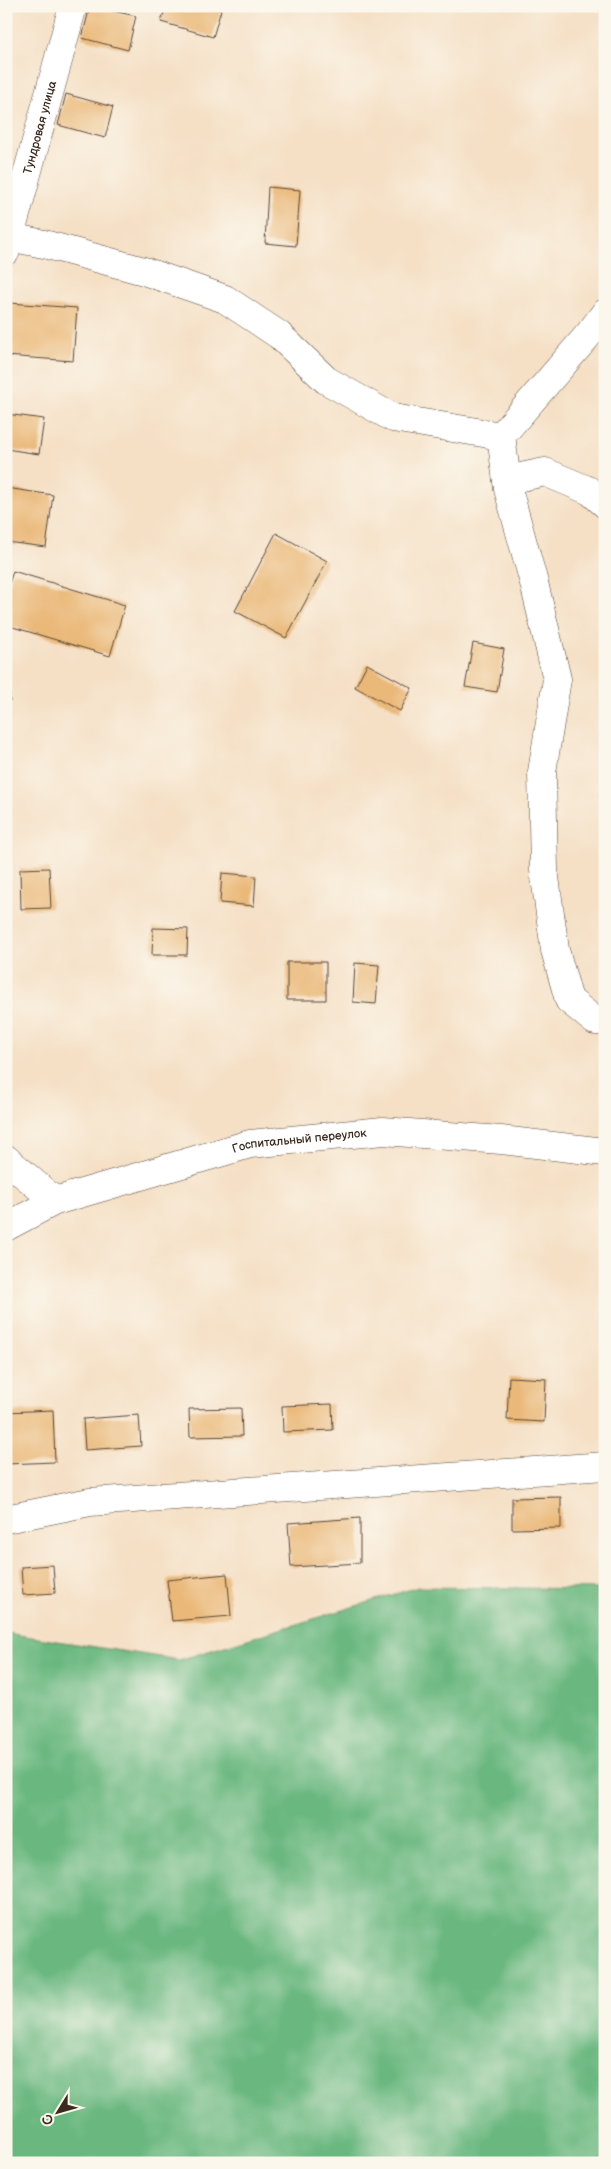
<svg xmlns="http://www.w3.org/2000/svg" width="611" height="2169" viewBox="0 0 611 2169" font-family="'Balsamiq Sans',sans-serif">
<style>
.forest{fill:#6ab880;stroke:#52714f}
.building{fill:#eab878}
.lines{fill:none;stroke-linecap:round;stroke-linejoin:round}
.minor-casing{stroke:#574537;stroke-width:29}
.major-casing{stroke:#574537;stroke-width:29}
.minor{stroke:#fff;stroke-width:28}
.major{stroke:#fff;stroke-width:28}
.labels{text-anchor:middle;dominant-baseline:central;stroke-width:4;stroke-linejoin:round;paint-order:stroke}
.street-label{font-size:12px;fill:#3b2a1e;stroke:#fbf7ec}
</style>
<rect width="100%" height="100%" fill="#fbf7ec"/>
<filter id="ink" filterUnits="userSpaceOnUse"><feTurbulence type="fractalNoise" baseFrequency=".02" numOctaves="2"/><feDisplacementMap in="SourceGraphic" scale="10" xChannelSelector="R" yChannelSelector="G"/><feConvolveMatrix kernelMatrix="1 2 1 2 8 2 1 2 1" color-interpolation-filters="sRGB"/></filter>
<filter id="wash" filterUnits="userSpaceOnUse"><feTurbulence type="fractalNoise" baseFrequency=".0096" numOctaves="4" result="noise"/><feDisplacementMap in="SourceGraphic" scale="20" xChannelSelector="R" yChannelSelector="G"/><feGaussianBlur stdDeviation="1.12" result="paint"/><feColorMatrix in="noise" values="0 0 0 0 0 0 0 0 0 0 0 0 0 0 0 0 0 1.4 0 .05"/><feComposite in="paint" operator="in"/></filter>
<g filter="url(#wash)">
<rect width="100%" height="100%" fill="#f5e0c6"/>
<!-- forest -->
<path class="forest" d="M418 1587 605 1589V2163H6V1633L179 1660Z"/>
<g id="blocks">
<!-- building -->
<path class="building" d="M90 6 136 16 128 50 82 38Z
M166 6H208L221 10 213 37 161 22Z
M66 94 113 107 105 138 58 125Z
M268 187 300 190 296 246 265 243Z
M10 303 77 308 73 361 6 356Z
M6 414 44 419 39 454 6 449Z
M6 488 53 495 46 547 6 542Z
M276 533 327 561 286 638 235 611Z
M13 571 125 605 110 656 6 625V593Z
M473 643 504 649 497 692 465 687Z
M367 664 412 688 400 711 355 687Z
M6 680H10V701H6Z
M49 868 51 908 21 909 20 869Z
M222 873 256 876 254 906 220 903Z
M153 928 188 929 187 955H152Z
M287 962H326V1000H287Z
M355 963 379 965 376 1004 353 1002Z
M509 1377 546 1379 544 1422 507 1420Z
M332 1404 333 1430 283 1432 282 1406Z
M241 1408 242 1436 190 1437 189 1409Z
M53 1410 55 1462 6 1464V1412Z
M139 1415 141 1446 85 1450 83 1419Z
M561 1497V1528L512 1529V1498Z
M360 1518V1563L291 1567 288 1523Z
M53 1565 55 1593 23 1595 21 1567Z
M227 1574 231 1616 172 1621 167 1580Z"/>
</g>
</g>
<g filter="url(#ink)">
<use href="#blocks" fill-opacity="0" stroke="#574537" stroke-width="1"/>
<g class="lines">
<!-- minor casing -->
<g class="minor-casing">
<g id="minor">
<path d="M9 237 44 244 144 271 225 299 279 335 326 380 393 418 501 436 589 334 605 313"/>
<path id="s1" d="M6 251 73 6"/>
<path d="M501 436 508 489 534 583 557 679 542 772 544 870 555 950 569 1000 595 1021H605"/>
<path d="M507 480 545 472 590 491 605 504"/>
<path d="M6 1159 55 1201"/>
<path d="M6 1519 90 1502 605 1466"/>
</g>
</g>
<!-- major casing -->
<g class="major-casing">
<g id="major">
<path id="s2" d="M6 1227 55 1201 250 1144 383 1131 501 1140 605 1152"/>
</g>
</g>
<!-- minor -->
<use href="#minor" class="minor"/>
<!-- major -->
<use href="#major" class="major"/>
</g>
</g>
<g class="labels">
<!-- street labels -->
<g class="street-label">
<text stroke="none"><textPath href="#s1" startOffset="128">Тундровая улица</textPath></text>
<text stroke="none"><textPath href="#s2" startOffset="308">Госпитальный переулок</textPath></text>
</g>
</g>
<!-- margin -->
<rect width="611" height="2169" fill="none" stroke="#fbf7ec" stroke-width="25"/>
<!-- north arrow -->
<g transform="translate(58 2112) rotate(233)" stroke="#fbf7ec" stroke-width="4" paint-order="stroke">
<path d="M0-4L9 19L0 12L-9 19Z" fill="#3b2a1e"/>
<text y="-8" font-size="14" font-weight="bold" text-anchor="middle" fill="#3b2a1e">С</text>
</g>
</svg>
